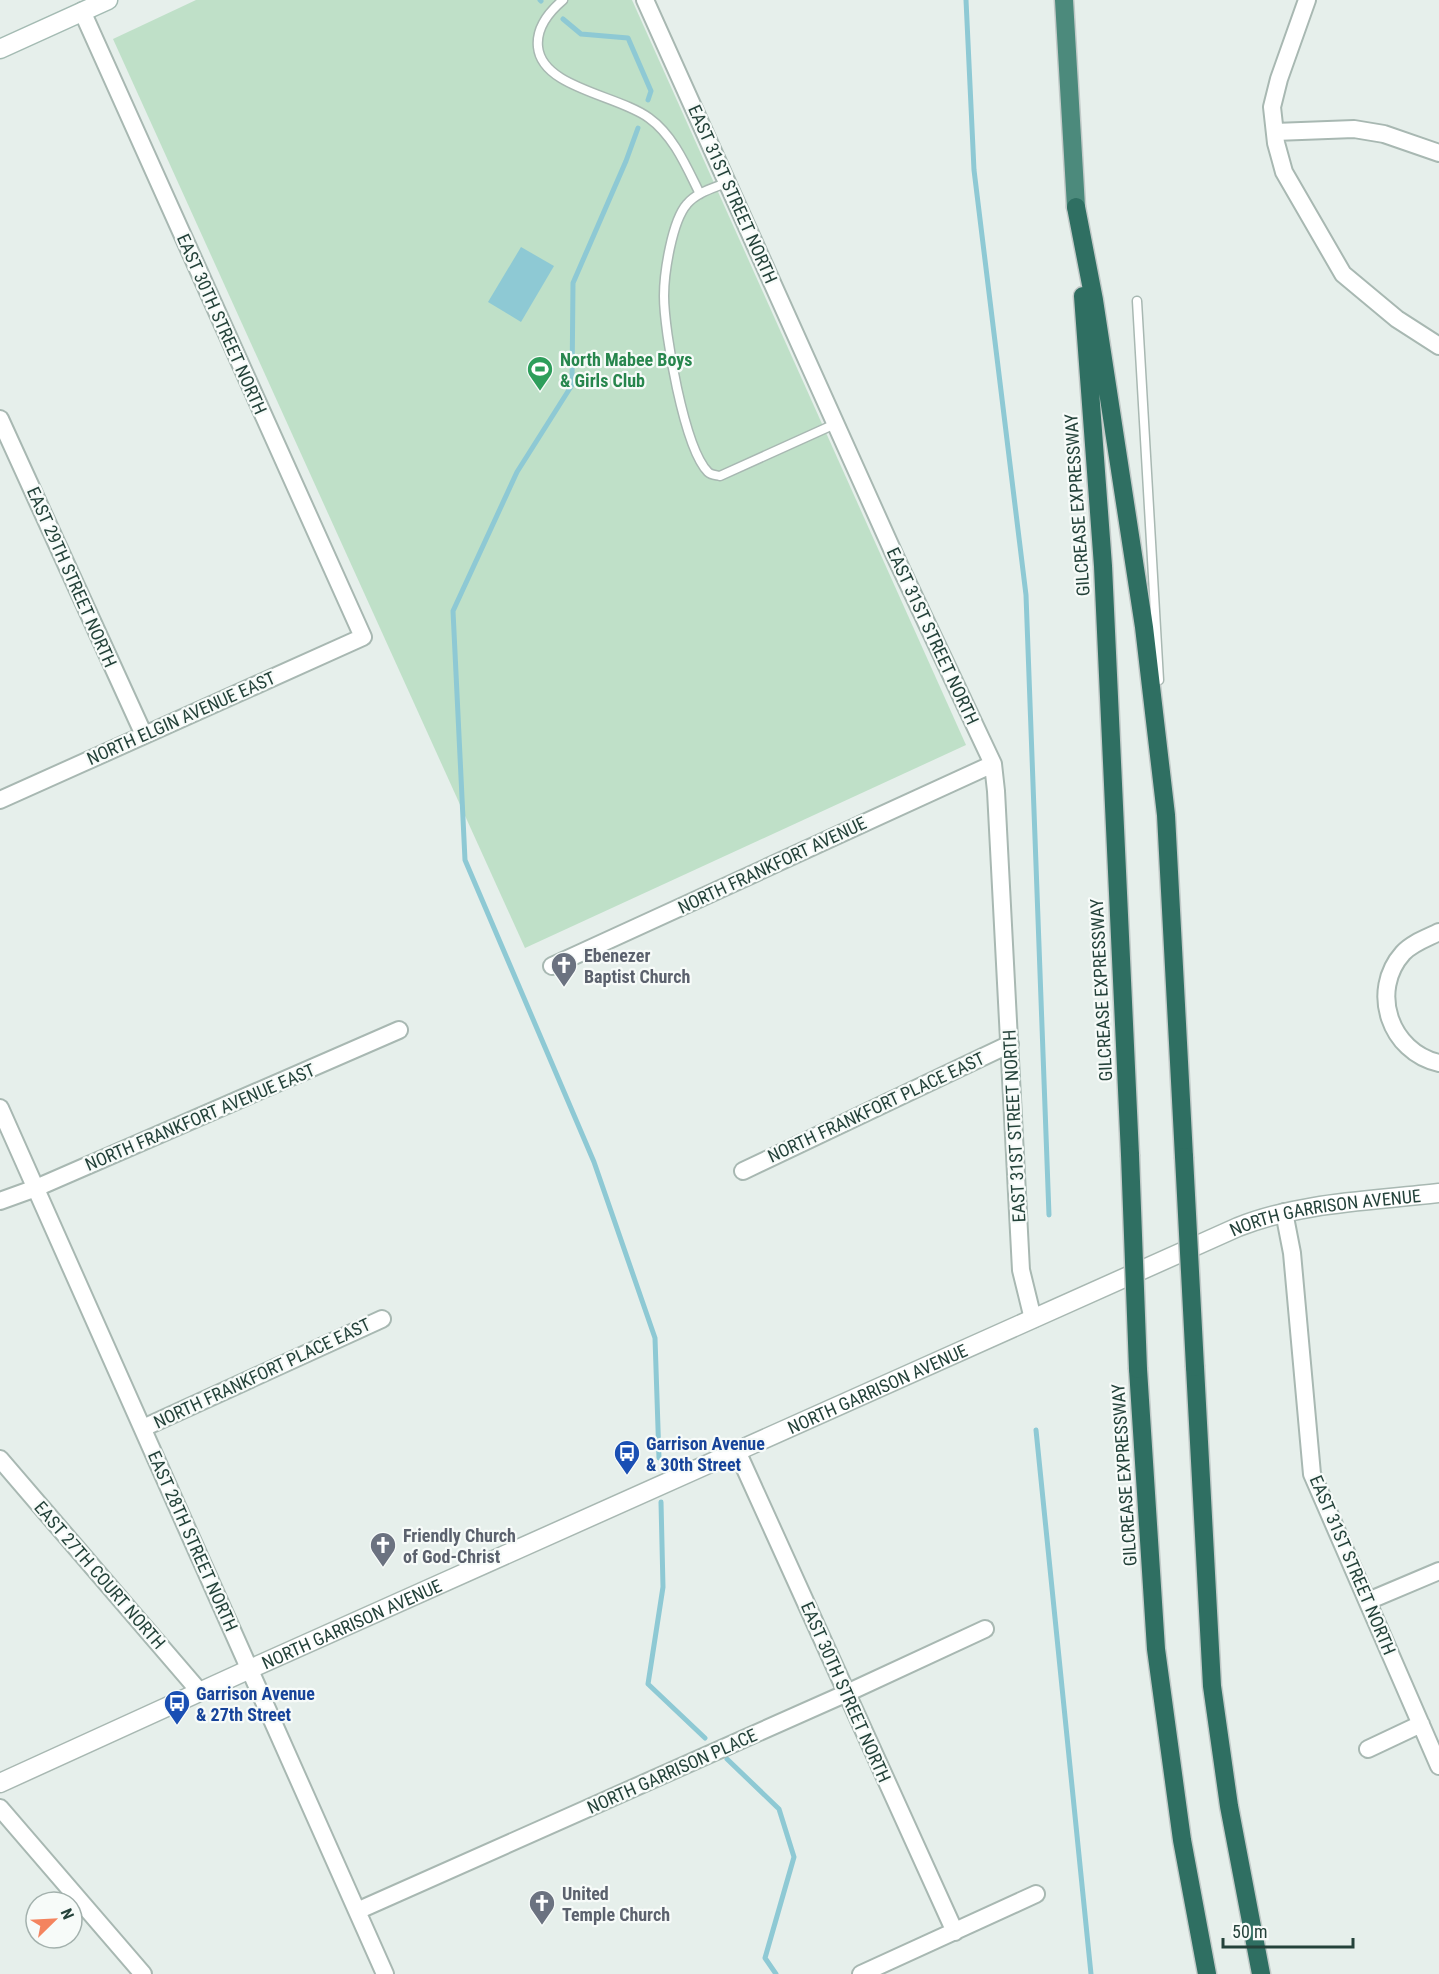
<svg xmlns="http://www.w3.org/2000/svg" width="1439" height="1974" viewBox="0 0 1439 1974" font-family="'Roboto Condensed',sans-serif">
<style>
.green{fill:#bfe0c8}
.water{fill:#8ec9d4}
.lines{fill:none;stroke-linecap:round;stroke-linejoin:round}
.stream{stroke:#8ec9d4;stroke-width:5}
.service-casing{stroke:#a8b8b2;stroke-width:11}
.minor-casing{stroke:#a8b8b2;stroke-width:20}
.tertiary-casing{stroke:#a8b8b2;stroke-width:21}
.secondary-casing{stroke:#a4bbb3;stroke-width:21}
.trunk-casing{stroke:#c2cac8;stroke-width:21}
.motorway-casing{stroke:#c2cac8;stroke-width:21}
.service{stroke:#fff;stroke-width:8}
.minor{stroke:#fff;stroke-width:16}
.tertiary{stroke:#fff;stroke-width:18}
.secondary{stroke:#fff;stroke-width:18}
.trunk{stroke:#4c8a7c;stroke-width:18}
.motorway{stroke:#2f6f62;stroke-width:18}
.motorway-bridge-casing{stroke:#c2cac8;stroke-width:21;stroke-linecap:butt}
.motorway-bridge{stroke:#2f6f62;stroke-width:18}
.labels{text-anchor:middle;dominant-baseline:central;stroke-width:4.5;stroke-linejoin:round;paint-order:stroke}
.street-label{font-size:18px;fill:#24423a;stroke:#f7fbf9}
.leisure-label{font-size:18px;font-weight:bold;fill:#27864d;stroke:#f7fbf9;text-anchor:start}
.worship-label{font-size:18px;font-weight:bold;fill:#5b616d;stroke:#f7fbf9;text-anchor:start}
.transit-label{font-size:18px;font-weight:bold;fill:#164399;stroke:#f7fbf9;text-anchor:start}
</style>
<rect width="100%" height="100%" fill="#e6efeb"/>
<!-- green -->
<path class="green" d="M196 0H632L966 745 525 948 113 39Z"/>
<!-- water -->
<path class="water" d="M521 247 554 266 521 322 488 302Z"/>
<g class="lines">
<!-- stream -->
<path class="stream" d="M540 0 541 1
M966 0 974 170 1026 595 1049 1215
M563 19 581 34 628 38 651 91 648 100
M638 128 626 161 573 283 572 385 517 472 453 611 465 860 594 1162 655 1338 659 1458
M1036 1430 1091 1974
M661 1502 663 1587 648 1684 705 1738
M727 1759 779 1809 794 1857 765 1958 776 1974"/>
<!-- service casing -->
<g class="service-casing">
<path id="service" d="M563 0C550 11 536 28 538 47 542 88 618 95 649 118 674 136 687 168 700 194
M728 182C714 188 697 192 687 204 672 221 664 273 664 296 664 331 684 448 708 472 711 475 716 475 720 476L835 424
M1137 301 1159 680"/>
</g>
<!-- minor casing -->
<g class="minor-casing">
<path id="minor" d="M645 0 895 556 993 764 996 791 1021 1270 1033 1319
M1307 0 1279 79 1272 107 1276 143 1284 172 1343 274 1397 319 1439 346
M1275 132 1354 129 1384 134 1439 153
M0 419 144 735
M0 800 363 637 82 11
M1439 932C1427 938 1412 943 1403 953 1369 991 1390 1052 1439 1063
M552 966 993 764
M0 1108 385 1974
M743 1171 1010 1044
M0 1201 36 1188 399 1030
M1284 1212 1292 1253 1312 1474 1439 1766
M143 1428 382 1319
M737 1451 955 1932
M0 1459 200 1692
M1368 1601 1439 1571
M1368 1749 1421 1724
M0 1808 143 1974
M357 1911 847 1693 985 1629
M861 1974 1036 1894"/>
</g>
<!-- tertiary casing -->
<g class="tertiary-casing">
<g id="tertiary">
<path id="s1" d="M0 1783 250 1669 1238 1227C1301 1202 1372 1201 1439 1193"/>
</g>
</g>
<!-- secondary casing -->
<g class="secondary-casing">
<path id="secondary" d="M0 49 108 0"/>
</g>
<!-- trunk casing -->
<g class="trunk-casing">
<path id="trunk" d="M1064 0 1076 207"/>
</g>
<!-- motorway casing -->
<g class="motorway-casing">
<path id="motorway" d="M1076 207 1094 300 1144 627 1166 815 1184 1157
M1083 296 1103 566 1130 1155
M1195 1367 1212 1686 1229 1806 1261 1974
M1138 1369 1156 1649 1182 1840 1207 1974"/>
</g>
<!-- service -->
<use href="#service" class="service"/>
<!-- minor -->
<use href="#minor" class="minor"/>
<!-- tertiary -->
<use href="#tertiary" class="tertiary"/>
<!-- secondary -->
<use href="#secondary" class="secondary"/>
<!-- trunk -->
<use href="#trunk" class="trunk"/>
<!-- motorway -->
<use href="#motorway" class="motorway"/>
<!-- motorway-bridge casing -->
<g class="motorway-bridge-casing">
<path id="motorway-bridge" d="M1130 1155 1138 1369
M1184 1157 1195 1367"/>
</g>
<!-- motorway-bridge -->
<use href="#motorway-bridge" class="motorway-bridge"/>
</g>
<!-- icons -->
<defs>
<g id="stadium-pin" transform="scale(1.35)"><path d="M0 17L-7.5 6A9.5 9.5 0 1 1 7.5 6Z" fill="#2e9e5b" stroke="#f7fbf9"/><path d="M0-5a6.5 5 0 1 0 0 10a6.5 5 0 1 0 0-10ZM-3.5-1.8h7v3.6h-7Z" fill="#fff"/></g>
<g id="church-pin" transform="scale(1.35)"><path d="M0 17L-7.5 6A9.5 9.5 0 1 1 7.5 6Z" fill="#6b7280" stroke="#f7fbf9"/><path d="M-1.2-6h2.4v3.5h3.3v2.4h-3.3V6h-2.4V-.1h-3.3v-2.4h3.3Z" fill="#fff"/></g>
<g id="bus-pin" transform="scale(1.35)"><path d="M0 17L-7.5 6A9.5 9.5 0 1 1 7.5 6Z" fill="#1a4fb4" stroke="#f7fbf9"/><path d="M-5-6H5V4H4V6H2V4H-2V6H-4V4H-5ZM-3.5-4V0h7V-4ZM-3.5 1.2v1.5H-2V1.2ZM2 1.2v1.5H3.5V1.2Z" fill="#fff"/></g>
</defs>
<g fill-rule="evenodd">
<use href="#stadium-pin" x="540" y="369"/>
<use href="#church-pin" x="564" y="965"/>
<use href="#bus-pin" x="627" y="1453"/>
<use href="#church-pin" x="383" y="1545"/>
<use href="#bus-pin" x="177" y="1703"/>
<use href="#church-pin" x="542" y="1903"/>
</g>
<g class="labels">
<!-- street labels -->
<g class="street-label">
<text transform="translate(733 194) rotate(66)">EAST 31ST STREET NORTH</text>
<text transform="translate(222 324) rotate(66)">EAST 30TH STREET NORTH</text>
<text transform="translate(1077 505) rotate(-94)">GILCREASE EXPRESSWAY</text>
<text transform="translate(72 577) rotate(66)">EAST 29TH STREET NORTH</text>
<text transform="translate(933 636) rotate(65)">EAST 31ST STREET NORTH</text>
<text transform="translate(181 718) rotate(-24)">NORTH ELGIN AVENUE EAST</text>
<text transform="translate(772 865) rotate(-25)">NORTH FRANKFORT AVENUE</text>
<text transform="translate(1101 990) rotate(-93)">GILCREASE EXPRESSWAY</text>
<text transform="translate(876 1107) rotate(-25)">NORTH FRANKFORT PLACE EAST</text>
<text transform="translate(200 1117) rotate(-23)">NORTH FRANKFORT AVENUE EAST</text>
<text transform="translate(1014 1126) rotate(-93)">EAST 31ST STREET NORTH</text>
<text stroke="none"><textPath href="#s1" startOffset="1446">NORTH GARRISON AVENUE</textPath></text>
<text transform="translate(262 1373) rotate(-25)">NORTH FRANKFORT PLACE EAST</text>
<text stroke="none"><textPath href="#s1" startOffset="962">NORTH GARRISON AVENUE</textPath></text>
<text transform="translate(1124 1475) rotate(-94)">GILCREASE EXPRESSWAY</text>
<text transform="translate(193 1541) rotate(66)">EAST 28TH STREET NORTH</text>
<text transform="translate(1353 1565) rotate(67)">EAST 31ST STREET NORTH</text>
<text transform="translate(100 1575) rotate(49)">EAST 27TH COURT NORTH</text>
<text stroke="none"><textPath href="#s1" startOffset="386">NORTH GARRISON AVENUE</textPath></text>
<text transform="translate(846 1692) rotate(66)">EAST 30TH STREET NORTH</text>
<text transform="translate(672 1771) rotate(-24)">NORTH GARRISON PLACE</text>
</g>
<!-- leisure labels -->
<g class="leisure-label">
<text x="560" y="359">North Mabee Boys<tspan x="560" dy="21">&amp; Girls Club</tspan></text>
</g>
<!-- worship labels -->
<g class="worship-label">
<text x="584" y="955">Ebenezer<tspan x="584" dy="21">Baptist Church</tspan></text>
<text x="403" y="1535">Friendly Church<tspan x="403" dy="21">of God-Christ</tspan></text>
<text x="562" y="1893">United<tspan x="562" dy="21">Temple Church</tspan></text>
</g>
<!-- transit labels -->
<g class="transit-label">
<text x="646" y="1443">Garrison Avenue<tspan x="646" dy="21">&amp; 30th Street</tspan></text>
<text x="196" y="1693">Garrison Avenue<tspan x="196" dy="21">&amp; 27th Street</tspan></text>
</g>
</g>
<!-- north arrow -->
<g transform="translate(54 1920) rotate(66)"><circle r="28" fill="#f7fbf9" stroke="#a3b1ad" stroke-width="1.5"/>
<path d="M0-4.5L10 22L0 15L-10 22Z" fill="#f4845f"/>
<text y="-9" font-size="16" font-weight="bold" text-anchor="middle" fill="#24423a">N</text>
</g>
<!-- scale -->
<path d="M1223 1938v9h130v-9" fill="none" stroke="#24423a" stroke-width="3"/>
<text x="1232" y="1938" font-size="18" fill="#24423a" stroke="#f7fbf9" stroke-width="4.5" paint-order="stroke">50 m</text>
</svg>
